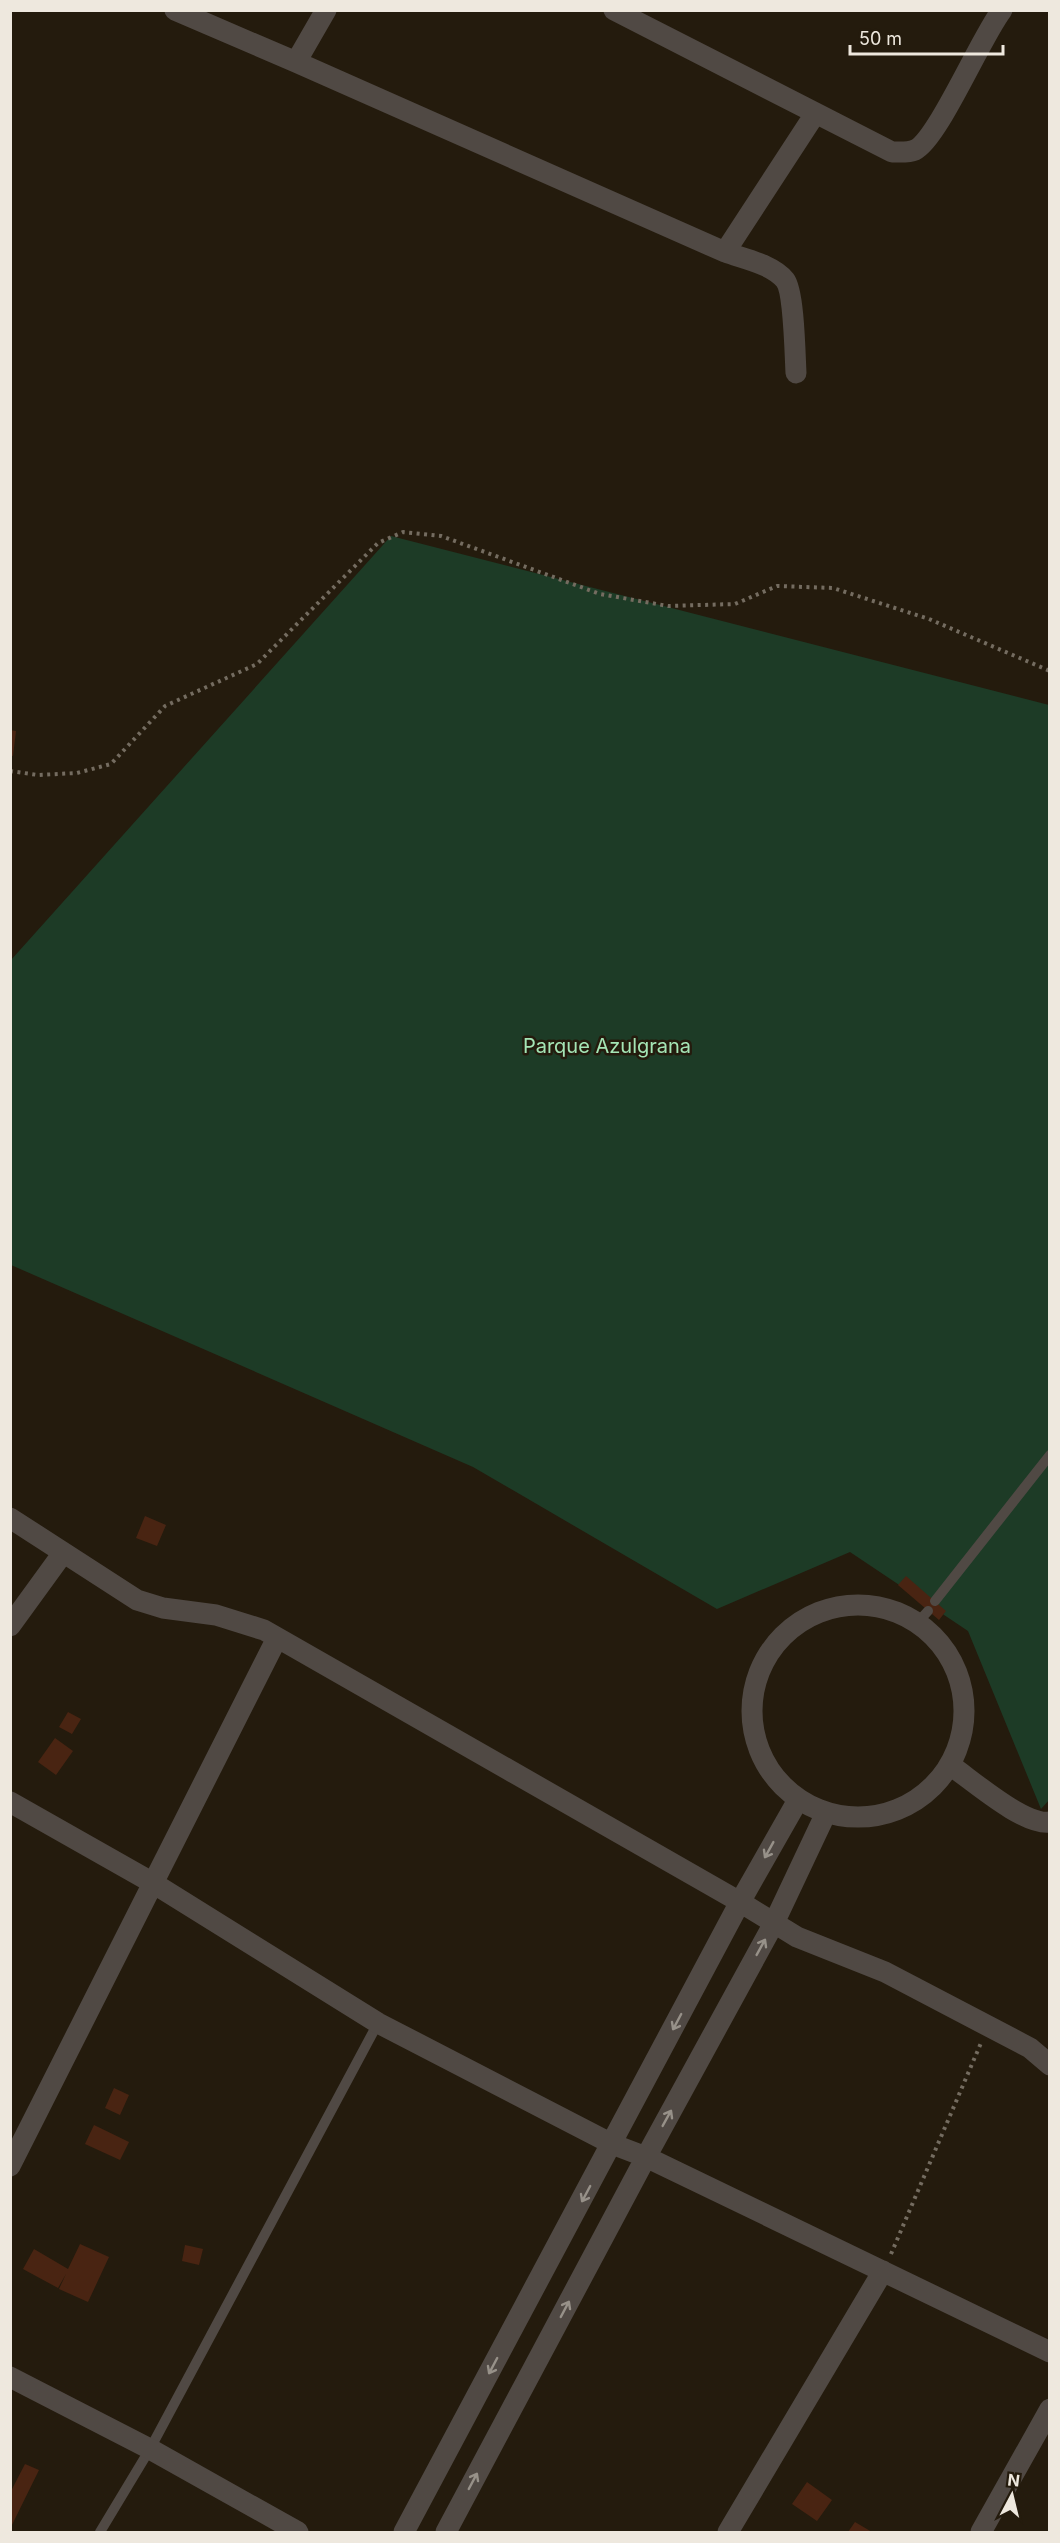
<svg xmlns="http://www.w3.org/2000/svg" width="1060" height="2543" viewBox="0 0 1060 2543" font-family="Inter,sans-serif">
<style>
.green{fill:#1d3b26}
.building{fill:#492412}
.lines{fill:none;stroke-linecap:round;stroke-linejoin:round}
.path{stroke:#746c60;stroke-width:4;stroke-dasharray:3 4.5;stroke-linecap:butt}
.lane{stroke:#504944;stroke-width:10}
.street{stroke:#504944;stroke-width:21}
.oneway{stroke:#979189}
.labels{text-anchor:middle;dominant-baseline:central;stroke-width:5;stroke-linejoin:round;paint-order:stroke}
.park-label{font-size:20px;fill:#a4e5b5;stroke:#241b0d}
</style>
<rect width="100%" height="100%" fill="#241b0d"/>
<!-- green -->
<path class="green" d="M391 536 1049 705 1050 1799 1041 1809 968 1631 850 1552 717 1609 473 1467 11 1265V960Z"/>
<!-- building -->
<path class="building" d="M10 730 16 731 13 756 10 755Z
M145 1516 166 1525 157 1546 136 1538Z
M906 1576 946 1611 939 1620 898 1585Z
M68 1712 81 1719 72 1734 59 1727Z
M55 1738 73 1751 56 1775 38 1762Z
M114 2088 129 2095 120 2115 105 2108Z
M94 2125 129 2142 120 2160 85 2144Z
M80 2244 109 2257 88 2302 59 2289 66 2274 58 2288 23 2269 34 2249 68 2269Z
M185 2245 203 2249 199 2265 182 2261Z
M25 2464 39 2470 10 2529V2493Z
M807 2482 832 2500 817 2521 792 2504Z
M855 2522 872 2532H848Z"/>
<g class="lines">
<!-- path -->
<path class="path" d="M10 771 38 775 77 773 111 764 165 706 257 664 378 543 403 532 441 536 600 594 668 606 735 604 777 586 833 588 929 619 1050 671
M891 2254 981 2043"/>
<!-- lane -->
<path class="lane" d="M935 1601 1050 1455
M918 1622 928 1611
M100 2532 150 2449 378 2023"/>
<!-- street -->
<path class="street" d="M175 10 296 62 725 252C744 259 772 264 785 280 794 291 795 355 796 373
M614 10 892 152C900 152 908 153 915 150 938 139 981 37 1002 10
M296 62 326 10
M725 252 815 114
M10 1518 137 1600 163 1608 216 1615 264 1630 740 1902 797 1937 885 1972 1030 2048 1050 2065
M752 1711a106 106 0 1 1 212 0a106 106 0 1 1-212 0Z
M10 1626 63 1553
M950 1765C972 1780 1024 1826 1050 1822
M10 1802 153 1883 378 2023 612 2144 646 2157 1050 2352
M10 2166 277 1638
M10 2377 150 2449 298 2532
M404 2532 740 1902 798 1800
M446 2532 646 2157 774 1923 826 1813
M728 2532 883 2271
M981 2532 1050 2409"/>
</g>
<!-- one-way arrows -->
<defs><path id="oneway-shaft" d="M-6 0H5M1.5-3L5.5 0L1.5 3" fill="none" stroke-width="1.6" stroke-linecap="round" stroke-linejoin="round" transform="scale(1.5)"/></defs>
<g class="oneway">
<use href="#oneway-shaft" transform="translate(769 1850) rotate(119)"/>
<use href="#oneway-shaft" transform="translate(761 1947) rotate(-61)"/>
<use href="#oneway-shaft" transform="translate(677 2022) rotate(118)"/>
<use href="#oneway-shaft" transform="translate(667 2118) rotate(-61)"/>
<use href="#oneway-shaft" transform="translate(586 2194) rotate(118)"/>
<use href="#oneway-shaft" transform="translate(565 2309) rotate(-62)"/>
<use href="#oneway-shaft" transform="translate(493 2366) rotate(118)"/>
<use href="#oneway-shaft" transform="translate(473 2481) rotate(-62)"/>
</g>
<g class="labels">
<!-- park labels -->
<g class="park-label">
<text x="607" y="1046">Parque Azulgrana</text>
</g>
</g>
<!-- border -->
<rect width="1060" height="2543" fill="none" stroke="#eee8de" stroke-width="24"/>
<!-- north arrow -->
<g transform="translate(1012 2495) rotate(7)" stroke="#241b0d" stroke-width="4.5" paint-order="stroke">
<path d="M0-4.5L10 22L0 15L-10 22Z" fill="#eee8de"/>
<text y="-9" font-size="16" font-weight="bold" text-anchor="middle" fill="#eee8de">N</text>
</g>
<!-- scale -->
<path d="M850 45v9h153v-9" fill="none" stroke="#eee8de" stroke-width="3"/>
<text x="859" y="45" font-size="18" fill="#eee8de" stroke="#241b0d" stroke-width="4.5" paint-order="stroke">50 m</text>
</svg>
